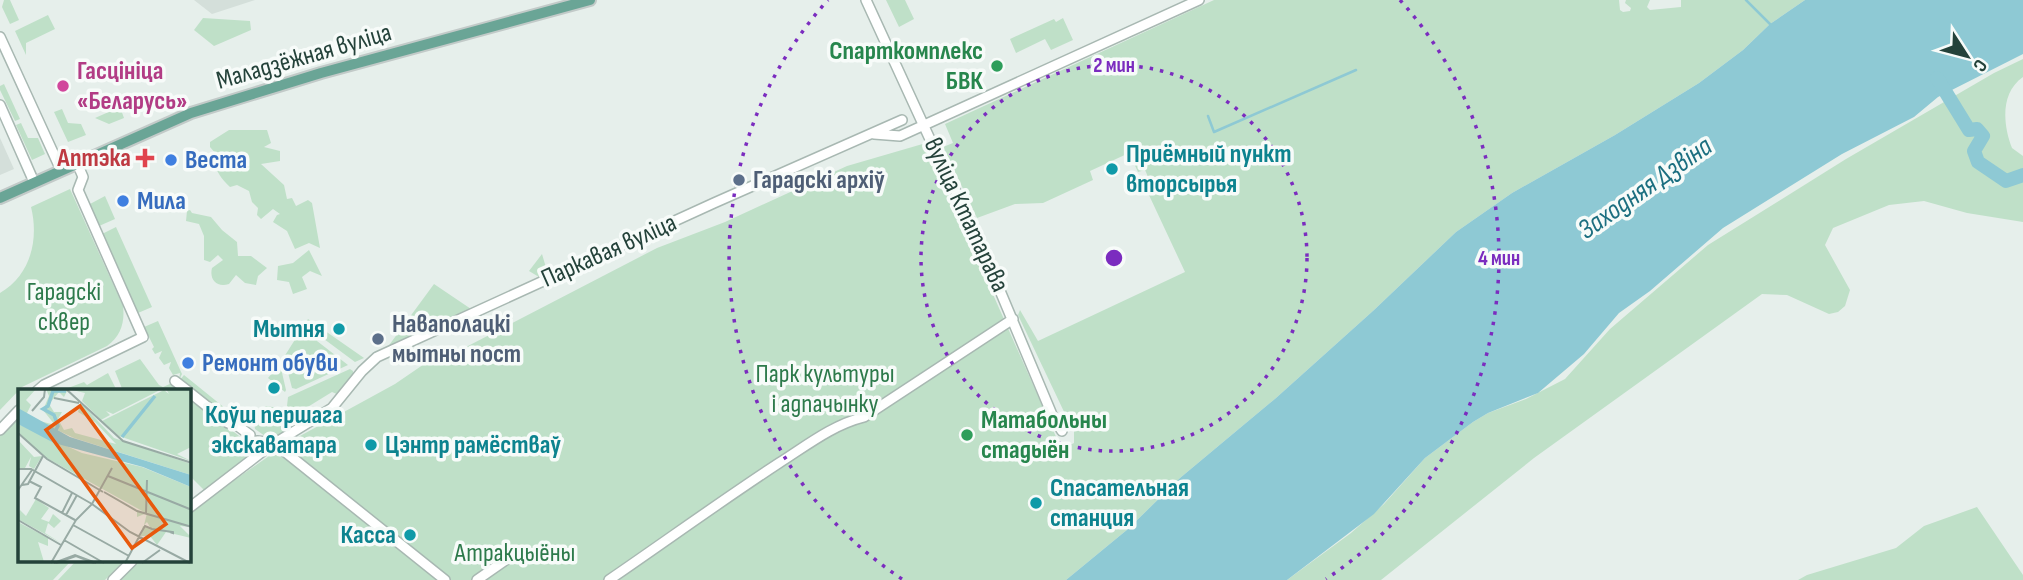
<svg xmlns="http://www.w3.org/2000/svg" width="2023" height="580" viewBox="0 0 2023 580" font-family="'Sofia Sans Condensed',sans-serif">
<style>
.built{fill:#d4dfda}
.green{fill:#bfe0c8}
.water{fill:#8ec9d4}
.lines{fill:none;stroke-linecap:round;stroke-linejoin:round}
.stream{stroke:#8ec9d4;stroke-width:2.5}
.river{stroke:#8ec9d4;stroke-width:14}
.minor-casing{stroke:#a8b8b2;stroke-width:12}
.major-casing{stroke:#c2cac8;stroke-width:14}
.minor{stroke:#fff;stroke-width:9}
.major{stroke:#6aa596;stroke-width:10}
.ring{fill:none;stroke:#7b2cbf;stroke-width:3.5;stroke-dasharray:3.5 7}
.leisure-dot{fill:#2e9e5b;stroke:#f7fbf9;stroke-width:2.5}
.hotel-dot{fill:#d1479c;stroke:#f7fbf9;stroke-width:2.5}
.health-dot{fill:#e0444e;stroke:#f7fbf9;stroke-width:2.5}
.shop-dot{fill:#3f7fe0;stroke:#f7fbf9;stroke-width:2.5}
.culture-dot{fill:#0f9aa8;stroke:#f7fbf9;stroke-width:2.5}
.service-dot{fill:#5c6f8a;stroke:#f7fbf9;stroke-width:2.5}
.labels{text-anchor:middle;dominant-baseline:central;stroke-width:7;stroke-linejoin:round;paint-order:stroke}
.leisure-label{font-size:26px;font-weight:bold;fill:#27864d;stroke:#f7fbf9;text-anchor:end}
.street-label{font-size:26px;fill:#24423a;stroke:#f7fbf9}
.hotel-label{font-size:26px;font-weight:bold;fill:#b23c85;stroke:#f7fbf9;text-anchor:start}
.culture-label{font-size:26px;font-weight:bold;fill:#0d838f;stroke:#f7fbf9;text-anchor:start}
.health-label{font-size:26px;font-weight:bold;fill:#be3a42;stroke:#f7fbf9;text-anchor:end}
.shop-label{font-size:26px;font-weight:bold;fill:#366cbe;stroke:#f7fbf9;text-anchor:start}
.service-label{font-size:26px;font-weight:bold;fill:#4e5e75;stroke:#f7fbf9;text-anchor:start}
.park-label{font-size:26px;fill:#2d7a4b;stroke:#f7fbf9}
.water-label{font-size:28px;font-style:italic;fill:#1c6f80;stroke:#f7fbf9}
.inset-river{fill:none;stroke:#8ec9d4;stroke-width:3.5}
.inset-road{fill:none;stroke:#98aaa4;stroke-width:2}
.view{fill:#e8590c;fill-opacity:0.15;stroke:#e8590c;stroke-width:3.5}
.inset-edge{fill:none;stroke:#24423a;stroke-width:3.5}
.centre{fill:#7b2cbf;stroke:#f7fbf9;stroke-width:3.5}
.ring-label{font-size:21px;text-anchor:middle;font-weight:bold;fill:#7b2cbf;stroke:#f7fbf9;stroke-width:7;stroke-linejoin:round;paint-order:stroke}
</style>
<rect width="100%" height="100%" fill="#e6efeb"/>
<!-- built -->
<path class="built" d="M194 0H255L212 14Z
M0 138 14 169 0 175Z"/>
<!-- green -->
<path class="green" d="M4 0H10L19 20 10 24 2 7Z
M886 0H905L914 19 899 27Z
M1214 0H1619L1620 10 1623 12 1630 11 1631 8 1625 3 1626 0H1650L1647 7 1650 10 1681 7V0H1805L1770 24 1743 50 1699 83 1615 135 1512 193 1456 232 1374 310 1276 398 1180 478 1128 529 1066 580H121L139 561H189V512L289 442 395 384 433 358 439 361 657 248 725 222 847 166 926 143 1057 439 1066 447 1074 443V424L1067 418 1018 315 1020 310 1038 341 1185 272 1141 178 1149 179 1145 170 1138 172 1129 153 1090 171 1093 180 1043 203 1015 204 977 218 943 147 953 143 945 124Z
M48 15 55 29 26 43V55L15 31Z
M203 18 250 21 251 30 214 46 194 30Z
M1063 18 1073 40 1051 50 1045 39 1016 53 1010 39 1054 19 1056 22Z
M2023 59V77C2000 93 2003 125 2012 148L2023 156V222L1967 213 1924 201 1889 205 1833 228 1825 245 1850 290 1845 306 1838 312 1829 314 1787 295 1762 294 1534 458 1381 580H1287L1351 533 1384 504 1425 458 1473 422 1488 413 1526 399 1565 379 1610 329 1708 245 1846 159 1994 73Z
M4 84 20 119 15 121 0 90V86Z
M120 107 124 118 109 124 95 118Z
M62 109 68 123 81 124 86 135 68 142 54 112Z
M21 123 28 138H38L45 154 32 160 16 125Z
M229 130H267L271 143 264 147 280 151V161L261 164 284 185 287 199 292 198 296 206 308 200 312 203 320 248 309 243 295 249 287 231 273 222 277 215 280 214 273 209 261 219 257 215 258 208 252 202 249 191 237 185 230 187C220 177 213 169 216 154L210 147V142Z
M70 189 123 306C125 322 121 336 107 346L22 387 0 410V293C31 275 39 239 31 207Z
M105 196 115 219 99 226 90 204Z
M190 210 192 213 211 217 222 230 237 242 238 256H251L267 268 258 276 256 285 245 283 236 275 229 284C217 288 209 280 212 268L223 260 218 255 210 262 204 260V236L199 224 186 221 187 211Z
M116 227 152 307 138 313 102 234Z
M309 250 322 276 310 271 302 277 307 289 293 294 289 282 277 280 278 266 293 263Z
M542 254 547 271 539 277 529 271Z
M434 284 471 309 387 348Z
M308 319 364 358 355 362 320 336 317 341 348 365 296 389 292 388 284 357Z
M158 321 182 374 179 380 180 373 173 375 169 368 171 362 164 365 159 358 162 351 155 354 152 349 154 347 144 327Z
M140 359 159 385 163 387 172 383 173 387 181 391H123L115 371Z
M280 364 286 390 285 392 268 378Z
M350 369 353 371V377L339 395 332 392 306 408 300 416 287 406 288 397Z
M108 373 117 391H60L84 382 87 385Z
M184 375 236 417 229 421 179 381Z
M189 397 243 439 240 456 242 457 256 448 257 450 204 490 189 475Z
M266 406 284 409 302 422 272 441 255 429 254 422Z
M19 416V561H71L53 580H0V436Z
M1977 507 2023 575V580H1798L1807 575 1896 548 1924 526Z
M76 561H124L105 580H58Z"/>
<!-- water -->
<path class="water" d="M1805 0H2023V54L1938 97 1914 117 1842 154 1723 228 1650 291 1619 313 1584 354 1538 393 1488 413 1473 422 1425 458 1374 514 1287 580H1066L1128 529 1180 478 1276 398 1374 310 1456 232 1512 193 1615 135 1699 83 1743 50 1770 24Z"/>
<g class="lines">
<!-- stream -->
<path class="stream" d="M1746 0 1771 25
M1208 116 1214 132 1356 70"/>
<!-- river -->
<path class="river" d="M1937 78 1969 130 1977 129 1983 136 1974 151 1978 162 2006 181 2023 175"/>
<!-- minor casing -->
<g class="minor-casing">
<path id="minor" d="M866 0 934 148 972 224 1053 417 1062 431
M0 37 61 170
M0 105 34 182
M874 134 900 136 1199 0
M175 381 188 391
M37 391 44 385 143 337 78 190 83 177 77 163
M189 392 228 423 235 424 250 435
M0 430 19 410
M257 441 274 443 445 580
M189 508 267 448 332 408 362 371 377 357 714 203 902 120
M113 580 132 561
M477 580 517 552
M609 580C666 541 721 501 779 463 806 446 832 425 864 417L1013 319"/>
</g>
<!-- major casing -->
<g class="major-casing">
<path id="major" d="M0 198 191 113 321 73 590 0"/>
</g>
<!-- minor -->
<use href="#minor" class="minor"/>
<!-- major -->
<use href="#major" class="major"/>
</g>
<!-- distance rings -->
<g class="ring">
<circle cx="1114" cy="258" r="193"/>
<path d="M902 579A385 385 0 0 1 828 0M1400 0A385 385 0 0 1 1326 579"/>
</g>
<!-- markers -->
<g class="leisure-dot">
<circle cx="997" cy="66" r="7"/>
<circle cx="967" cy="435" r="7"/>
</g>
<circle class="hotel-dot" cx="63" cy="86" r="7"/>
<path class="health-dot" d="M141.5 147.5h7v7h7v7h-7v7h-7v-7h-7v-7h7z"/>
<g class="shop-dot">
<circle cx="171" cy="160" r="7"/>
<circle cx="123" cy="201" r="7"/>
<circle cx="188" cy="363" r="7"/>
</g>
<g class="culture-dot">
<circle cx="1112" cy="169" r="7"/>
<circle cx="339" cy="329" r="7"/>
<circle cx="274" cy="388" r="7"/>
<circle cx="371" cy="445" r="7"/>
<circle cx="1036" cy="503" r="7"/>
<circle cx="410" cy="535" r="7"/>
</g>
<g class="service-dot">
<circle cx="739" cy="180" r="7"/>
<circle cx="378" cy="339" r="7"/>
</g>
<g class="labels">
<!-- leisure labels -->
<g class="leisure-label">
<text x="983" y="51">Спарткомплекс<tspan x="983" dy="30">БВК</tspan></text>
<text x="981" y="420" text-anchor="start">Матабольны<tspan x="981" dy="30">стадыён</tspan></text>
</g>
<!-- street labels -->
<g class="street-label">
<text transform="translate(304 57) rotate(-16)">Маладзёжная вуліца</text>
<text transform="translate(966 215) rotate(65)">вуліца Ктатарава</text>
<text transform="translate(609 251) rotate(-24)">Паркавая вуліца</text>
</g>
<!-- hotel labels -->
<g class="hotel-label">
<text x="77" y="71">Гасцініца<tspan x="77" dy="30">«Беларусь»</tspan></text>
</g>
<!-- culture labels -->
<g class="culture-label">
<text x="1126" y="154">Приёмный пункт<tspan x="1126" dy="30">вторсырья</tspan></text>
<text x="325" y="329" text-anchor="end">Мытня</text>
<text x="274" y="415" text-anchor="middle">Коўш першага<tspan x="274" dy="30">экскаватара</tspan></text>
<text x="385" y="445">Цэнтр рамёстваў</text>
<text x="1050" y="488">Спасательная<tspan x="1050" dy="30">станция</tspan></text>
<text x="396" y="535" text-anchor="end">Касса</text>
</g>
<!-- health labels -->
<g class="health-label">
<text x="131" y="158">Аптэка</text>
</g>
<!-- shop labels -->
<g class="shop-label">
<text x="185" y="160">Веста</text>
<text x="137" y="201">Мила</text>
<text x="202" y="363">Ремонт обуви</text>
</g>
<!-- service labels -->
<g class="service-label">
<text x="753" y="180">Гарадскі архіў</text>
<text x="392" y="324">Наваполацкі<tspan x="392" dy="30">мытны пост</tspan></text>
</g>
<!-- park labels -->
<g class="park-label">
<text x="64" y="292">Гарадскі<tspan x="64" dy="30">сквер</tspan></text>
<text x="825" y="374">Парк культуры<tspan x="825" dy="30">і адпачынку</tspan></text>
<text x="515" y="553">Атракцыёны</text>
</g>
<!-- water labels -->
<g class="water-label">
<text transform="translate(1645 188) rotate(-35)">Заходняя Дзвіна</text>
</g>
</g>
<!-- overview -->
<g transform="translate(18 389)">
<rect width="173" height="173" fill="#e6efeb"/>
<path d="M0 0H18L8 11 13 16 8 26 0 19ZM28 0 49 2 46 8 41 3 31 15 36 23H44L40 30 46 41 54 39 57 44 98 55 77 33 60 23 63 14 96 49 173 75V86L56 49 18 31 37 36 25 21 31 7ZM50 0H144L95 25 88 22 92 26 83 31 64 12 67 4ZM148 0H173V58L159 65 173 72 101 47 84 32 146 1 151 5ZM0 35 64 64 124 78 173 98V138L162 137 171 146 173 142V149L148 143 139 156 132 147H122L125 137 132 138 129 133 126 136 129 124 119 128V123H126L25 67 2 45ZM0 51 16 68 24 67 16 80 11 77 13 68 7 79H0ZM18 110 31 119 23 130 31 133 35 125 43 132 36 139 30 134 27 144 43 154 0 130 2 121 8 127ZM0 133 30 149V157L20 153 26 173H0Z" fill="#bfe0c8"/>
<path d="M0 19 52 48 173 86V98L125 78 36 54 0 35Z" fill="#8ec9d4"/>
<path class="inset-river" d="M35 46 40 37 36 26 25 20 30 17 35 2H48M104 48 137 7"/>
<path class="inset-road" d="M48 0 105 52 174 74M36 9 61 14M14 22 26 8 27 0M0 44 29 70 85 103M0 80H13L74 115 94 79M90 87 174 121M11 92 23 98 17 109 57 131M4 96 10 95 25 67M0 101 14 81M86 103 119 122 174 138M44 124 54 104M128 124 129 91M48 126 59 106M0 131 43 156M55 136 111 167M121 147 127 137 134 140 155 143V144L152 143M46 151 86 174M33 174 58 131 74 115 112 143 172 174M36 174 57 166 78 174M38 174 58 167 76 174M107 174 121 148M124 174 142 161"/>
<path class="view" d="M62 17 148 135 114 159 28 41Z"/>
<rect width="173" height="173" class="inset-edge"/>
</g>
<circle cx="1114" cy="258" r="10" class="centre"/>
<g class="ring-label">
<text x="1114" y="72">2 мин</text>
<text x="1499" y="265">4 мин</text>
</g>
<!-- north arrow -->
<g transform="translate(1967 56) rotate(126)" stroke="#f7fbf9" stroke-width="5" paint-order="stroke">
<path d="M0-5L12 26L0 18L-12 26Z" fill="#24423a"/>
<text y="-10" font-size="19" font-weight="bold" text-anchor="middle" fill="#24423a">С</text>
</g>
</svg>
